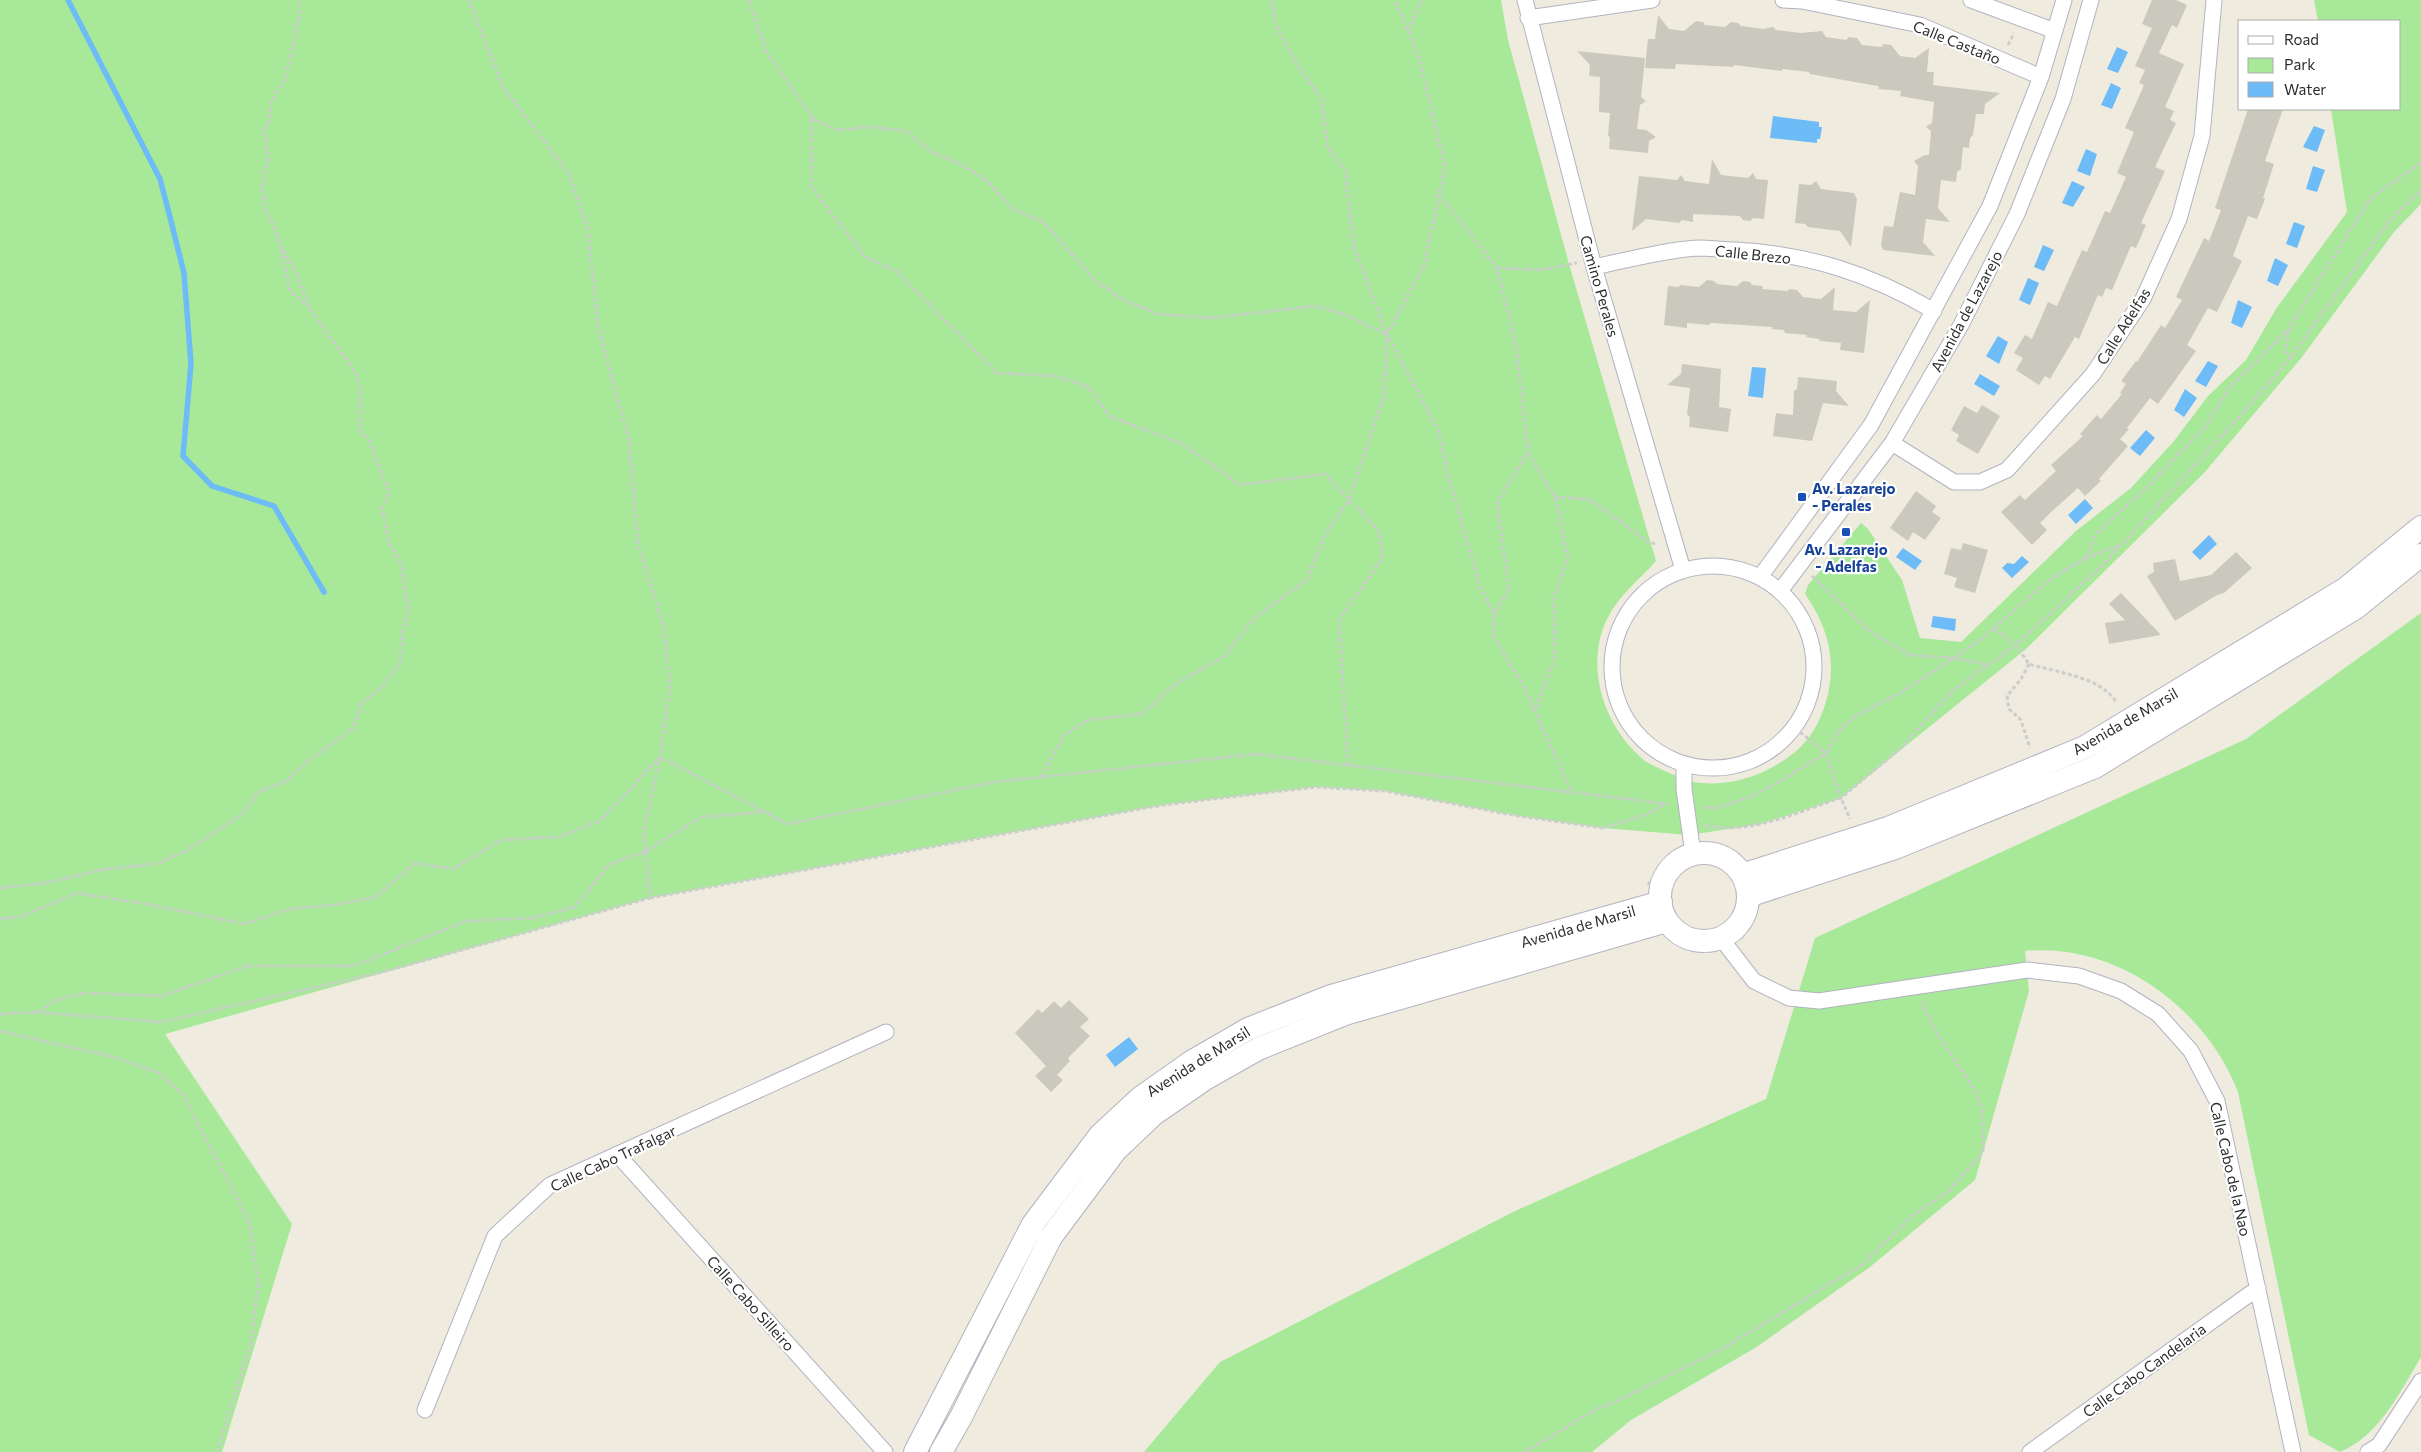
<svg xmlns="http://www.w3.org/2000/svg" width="2421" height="1452" viewBox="0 0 2421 1452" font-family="Commissioner,sans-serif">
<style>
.green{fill:#a7e999}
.water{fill:#6dbbf7}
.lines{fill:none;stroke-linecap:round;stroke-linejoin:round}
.stream{stroke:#6dbbf7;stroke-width:5.5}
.building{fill:#cbc9bd}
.street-casing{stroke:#b3b3c1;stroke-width:17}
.secondary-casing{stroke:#b3b3c1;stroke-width:24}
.path{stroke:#cdcdcd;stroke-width:3;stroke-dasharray:4 2.5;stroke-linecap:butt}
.street{stroke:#fff;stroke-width:15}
.secondary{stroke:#fff;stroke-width:22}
.transit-dot{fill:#1a4fb4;stroke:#fff;stroke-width:2}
.labels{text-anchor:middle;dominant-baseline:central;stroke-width:4.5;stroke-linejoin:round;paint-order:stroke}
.street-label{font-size:15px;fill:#2d2d2d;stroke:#fff}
.transit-label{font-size:15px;font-weight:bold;fill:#164399;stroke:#fff;text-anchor:start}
</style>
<rect width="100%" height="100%" fill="#efebdf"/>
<!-- green -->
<path class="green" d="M0 0H1501L1508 40 1569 264 1656 561C1639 580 1619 595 1607 619 1584 667 1604 728 1645 761 1651 765 1659 768 1665 771 1676 776 1689 782 1701 783 1723 785 1747 780 1767 770 1798 754 1814 738 1825 705 1838 664 1829 628 1805 594L1808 585 1861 523 1868 529 1902 580 1920 638 1961 642 2076 531 2131 488 2174 441 2208 396 2246 360 2276 309 2347 212 2331 109H2400V21H2318L2314 0H2421V204L2394 232 2302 357 2204 473 2026 649 1841 798 1761 824 1689 835 1603 828 1518 816 1385 791 1316 787 1163 805 650 898 165 1034 292 1224 222 1452H0Z
M2421 613V1357C2400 1392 2380 1435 2340 1452L2309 1435 2238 1092C2206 1009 2117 942 2025 951L2029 991 1975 1180 1870 1267 1755 1348 1631 1420 1592 1452H1144L1220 1362 1515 1211 1766 1099 1815 938 2246 739Z"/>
<!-- water -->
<path class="water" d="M2117 47 2128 52 2118 73 2107 69Z
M2111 83 2121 88 2112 109 2101 105Z
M1773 116 1819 122V127H1822L1820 139H1817V143L1770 138Z
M2314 126 2325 130 2317 152 2303 147Z
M2086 149 2097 154 2090 176 2077 171Z
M2313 166 2325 170 2317 192 2306 189Z
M2072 181 2085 187 2073 207 2062 203Z
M2294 222 2305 226 2297 248 2286 244Z
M2043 245 2054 250 2044 271 2034 267Z
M2275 258 2288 265 2278 286 2267 281Z
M2028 278 2039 283 2030 305 2019 300Z
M2238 300 2252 307 2242 328 2231 323Z
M1998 336 2008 342 1999 364 1986 356Z
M2208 361 2218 366 2206 387 2195 381Z
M1752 367 1766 368 1763 398 1748 396Z
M1980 374 2000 386 1994 396 1974 384Z
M2185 389 2197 398 2184 417 2174 410Z
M2146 430 2155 438 2140 456 2130 448Z
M2085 499 2093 508 2076 524 2068 515Z
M2209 535 2217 544 2200 560 2192 552Z
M1903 548 1922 561 1915 570 1896 557Z
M2022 556 2029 562 2012 578 2002 568 2007 563 2014 564Z
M1933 616 1956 619 1955 631 1931 627Z
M1129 1037 1138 1049 1115 1067 1106 1055Z"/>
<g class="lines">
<!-- stream -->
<path class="stream" d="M68 0 160 179 170 217 184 273 191 364 183 456 212 486 274 506 324 592"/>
</g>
<!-- building -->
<path class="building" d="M2152 0H2176L2187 5 2177 28 2172 25 2159 53 2184 64 2165 107 2174 111 2170 120 2176 123 2155 167 2165 171 2141 223 2146 225 2136 248 2131 246 2112 290 2106 288 2102 297 2098 295 2079 339 2075 337 2050 379 2045 376 2039 385 2016 370 2023 358 2014 353 2025 335 2032 339 2048 302 2057 306 2082 250 2087 252 2105 211 2110 213 2126 177 2117 173 2134 132 2125 128 2144 85 2139 83 2145 70 2135 66 2152 28 2142 24Z
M1658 15 1669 29 1684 31 1696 21 1703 22 1705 25 1725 27 1731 22 1738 23 1741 26 1763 29 1773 27 1776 30 1801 33 1822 31 1826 37 1846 40 1849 37 1857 38 1862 45 1881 47 1884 44 1891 45 1900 56 1915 58 1929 48 1927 72H1934L1933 85 2000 93 1985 104 1984 114H1976L1973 135 1970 138 1969 148 1963 147 1961 169 1957 172 1956 182 1941 180 1938 208 1950 222 1926 219 1923 242 1935 256 1883 250 1881 245 1884 226 1893 227 1900 192 1915 195 1918 166 1914 161 1925 155H1929L1931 131 1926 127 1932 123 1934 102 1900 96 1901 91 1879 89 1878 86 1866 84 1810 74 1809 72 1782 69V71L1734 65 1733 67 1676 64 1675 69 1645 68 1648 39H1655Z
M1577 51 1645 58 1641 97 1646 101 1640 105 1637 129 1646 130 1656 137 1649 141 1648 153 1609 149 1610 138 1608 135 1610 113 1599 112 1600 77 1589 76 1590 65Z
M2248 109H2283L2265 161 2274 164 2263 198 2265 199 2257 219 2248 216 2233 256 2242 261 2217 312 2208 308 2187 345 2196 351 2158 404 2150 398 2127 428 2129 429 2120 439 2128 446 2099 479 2101 481 2085 496 2078 488 2050 513 2040 523 2047 530 2032 545 2001 512 2020 495 2025 500 2056 471 2051 465 2083 436 2080 434 2097 415 2101 419 2122 394 2120 393 2126 384 2121 381 2136 361 2137 362 2161 325 2165 328 2182 300 2176 297 2204 238 2209 241 2221 210 2215 208Z
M1712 159 1721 175 1748 178 1753 173 1756 179 1768 180 1764 219 1753 218 1750 221 1743 220 1740 216 1693 214V222L1682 220 1679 223 1646 219 1632 231 1639 176 1677 180 1681 175 1685 181 1709 184Z
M1816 181 1821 189 1854 193 1857 199 1851 247 1840 231 1808 227 1805 224 1795 223 1799 184 1811 185Z
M1707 280 1714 281 1717 284 1737 286 1743 281 1750 282 1752 285 1763 286 1762 289 1787 291 1790 289 1797 290 1803 297 1821 299 1835 287 1833 310 1856 312 1870 300 1864 353 1840 350 1841 343 1820 341 1819 339 1806 337 1807 335 1785 333 1784 330 1772 329V327L1711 323 1709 325 1687 323V328L1664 325 1668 286 1678 287 1681 285 1699 287Z
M1682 364 1721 369 1719 407 1731 409 1728 432 1689 427 1690 417 1687 414 1690 388 1667 385 1681 374Z
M1798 377 1837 381 1836 391 1849 406 1823 403 1812 441 1773 436 1776 413 1793 415 1794 391 1797 389Z
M1982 405 2000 416 1978 454 1956 441 1959 435 1951 430 1964 406 1977 413Z
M1916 491 1936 506 1932 512 1941 518 1925 540 1913 532 1908 541 1890 528Z
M1963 543 1988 550 1975 593 1954 587 1957 578 1944 574 1951 548 1961 550Z
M2236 552 2252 568 2224 593 2217 595 2175 621 2147 576 2154 572 2153 563 2175 559 2180 581 2211 575Z
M2121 593 2161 635 2109 644 2105 623 2125 620 2109 604Z
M1069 1000 1089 1019 1080 1027 1090 1036 1068 1058 1070 1061 1057 1075 1063 1080 1051 1092 1035 1076 1046 1066 1015 1033 1038 1009 1042 1013 1054 1001 1061 1008Z"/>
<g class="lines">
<!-- street casing -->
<g class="street-casing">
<path id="street" d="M1525 0 1594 267 1683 570
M1783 0 1802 1 1920 25 2041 77
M1971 0 2055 31
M1528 18 1652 0
M1594 267C1628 260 1664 250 1698 248 1711 248 1724 250 1736 250 1809 254 1871 274 1934 311
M1892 443 1954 482H1980L2007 470 2093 374 2143 299 2179 219 2202 136 2214 0
M1612 667a101 101 0 1 1 202 0a101 101 0 1 1-202 0Z
M1760 577 1871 425 1990 206 2041 77 2064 0
M1780 591 1892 443 1961 325 2017 214 2063 99 2091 0
M1684 765V789L1693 854
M1720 937 1754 981 1789 998 1819 1001 2027 970 2079 976 2121 991 2158 1014 2191 1051 2217 1101 2293 1452
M617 1154 885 1452
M425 1410 495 1236 550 1185 886 1032
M2030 1452 2258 1288
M2368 1452 2379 1445 2421 1381"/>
</g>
<!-- secondary casing -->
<g class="secondary-casing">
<path id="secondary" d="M1660 897a44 44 0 1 1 88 0a44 44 0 1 1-88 0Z
M1742 875 1888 828 2085 747 2345 589 2421 527
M1748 896 1895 848 2095 767 2357 607 2421 555
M915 1452 1033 1224 1100 1135 1140 1098 1191 1062 1248 1029 1331 996 1661 902
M941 1452 961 1417 1051 1237 1116 1150 1154 1114 1205 1079 1258 1049 1345 1014 1667 921"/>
</g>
<!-- path -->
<path class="path" d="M749 0 767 53 812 117 811 186 865 257 896 271 997 373 1055 376 1089 387 1109 416 1183 444 1240 485 1325 474 1380 532 1382 559 1339 620 1348 766
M1271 0 1276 25 1297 64 1321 98 1328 148 1345 170 1354 247 1387 334 1438 430 1448 474 1480 586 1494 615V637L1523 685 1572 793
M1408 31 1422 0
M2008 45 2014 33
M812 118 836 130 869 127 906 131 932 152 960 164 986 180 1013 209 1045 223 1095 281 1128 302 1158 314 1212 318 1315 306 1344 314 1386 334
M1439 194 1497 268 1516 345 1528 452 1497 503 1509 589 1494 615
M281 249 290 290 308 307
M1497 268 1540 270 1577 263
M2288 331 2286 352 2290 358
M1528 453 1555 497 1568 558 1553 599 1555 657 1535 711
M1555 497 1589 499 1648 542 1657 544
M2086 558 2121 545
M1812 576 1868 630 1910 655 1954 658 1981 639 2052 578 2086 558 2096 534 2152 482 2206 426 2229 388 2288 330 2370 199 2421 163
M1994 628 2016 645 2029 664C2058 673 2100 676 2117 703
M2029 664 2021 679 2007 696 2009 709 2021 720 2030 748
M1795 728 1826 753 1841 798 1901 748 1952 691 2016 645 2104 564 2241 415 2290 358 2390 220 2421 190
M1041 777 1064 735 1088 720 1141 714 1175 685 1226 655 1255 617 1307 580 1324 537 1349 499 1384 395 1387 334 1424 266 1445 166 1418 54 1395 0
M1703 807 1717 808 1752 796 1789 776 1826 753 1839 730 1856 716 1900 693 1954 658 1989 665
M1705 825C1750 836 1799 811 1841 798L1850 819
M1709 843 1720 844 1740 854
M1648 885 1663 861 1676 849
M0 888 46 883 101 870 159 863 188 850 241 815 258 792 286 781 308 761 354 728 360 704 382 687 400 663 402 632 409 613 400 562 388 539 382 508 389 493 369 440 359 430 361 392 356 373 310 309 295 270 280 245 274 226 265 211 262 184 269 158 264 132 270 118 271 101 285 79 300 15 299 0
M650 898 1163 805 1316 787 1385 791 1518 816 1603 828 1645 815 1665 805
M0 919 20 917 77 893 146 904 245 924 289 909 334 905 375 897 416 863 453 869 501 840 559 837 601 820 660 757 788 824 994 782 1256 754 1669 804
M1741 939 1753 916
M1672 942 1709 952
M39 1012 54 1001 84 993 162 996 247 966H354L466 921 533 918 575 907 610 864 646 851 702 817 765 812
M0 1014 32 1012 161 1022 379 973 650 898 644 830 660 757 670 685 663 624 638 544 629 440 598 328 588 229 569 174 503 87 469 0
M0 1031 114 1057 159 1073 183 1095 236 1196 250 1226 258 1281 252 1339 217 1452
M1525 1452 1595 1410 1621 1399 1718 1351 1862 1265 1912 1216 1949 1191 1983 1152C1983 1133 1985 1112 1977 1095 1965 1070 1926 1026 1923 1001"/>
<!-- street -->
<use href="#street" class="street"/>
<!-- secondary -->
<use href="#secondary" class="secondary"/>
</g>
<!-- markers -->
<g class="transit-dot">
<rect x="1797" y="492" width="10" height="10" rx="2.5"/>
<rect x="1841" y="527" width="10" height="10" rx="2.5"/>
</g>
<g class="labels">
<!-- street labels -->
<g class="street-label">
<text transform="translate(1957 42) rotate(22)">Calle Castaño</text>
<text transform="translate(1753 254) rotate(6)">Calle Brezo</text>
<text transform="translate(1600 286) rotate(74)">Camino Perales</text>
<text transform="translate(1966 311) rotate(-62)">Avenida de Lazarejo</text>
<text transform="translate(2123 326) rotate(-58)">Calle Adelfas</text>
<text transform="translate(2125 721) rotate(-30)">Avenida de Marsil</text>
<text transform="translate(1578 926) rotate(-16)">Avenida de Marsil</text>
<text transform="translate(1198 1061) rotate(-32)">Avenida de Marsil</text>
<text transform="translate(613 1158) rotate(-25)">Calle Cabo Trafalgar</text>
<text transform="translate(2231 1169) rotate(77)">Calle Cabo de la Nao</text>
<text transform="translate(751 1303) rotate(48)">Calle Cabo Silleiro</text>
<text transform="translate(2144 1370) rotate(-36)">Calle Cabo Candelaria</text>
</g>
<!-- transit labels -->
<g class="transit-label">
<text x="1812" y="488">Av. Lazarejo<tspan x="1812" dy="17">- Perales</tspan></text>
<text x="1846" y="549" text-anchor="middle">Av. Lazarejo<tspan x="1846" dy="17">- Adelfas</tspan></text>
</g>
</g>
<!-- legend -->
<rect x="2238" y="20" width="162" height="90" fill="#ffffff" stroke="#ababab"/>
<rect x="2248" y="36" width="25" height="8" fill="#ffffff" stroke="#ababab"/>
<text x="2284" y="45" font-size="15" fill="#2d2d2d">Road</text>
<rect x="2248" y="58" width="25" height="15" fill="#a7e999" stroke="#ababab"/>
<text x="2284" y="70" font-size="15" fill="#2d2d2d">Park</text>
<rect x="2248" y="82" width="25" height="15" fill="#6dbbf7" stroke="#ababab"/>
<text x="2284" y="95" font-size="15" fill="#2d2d2d">Water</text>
</svg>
